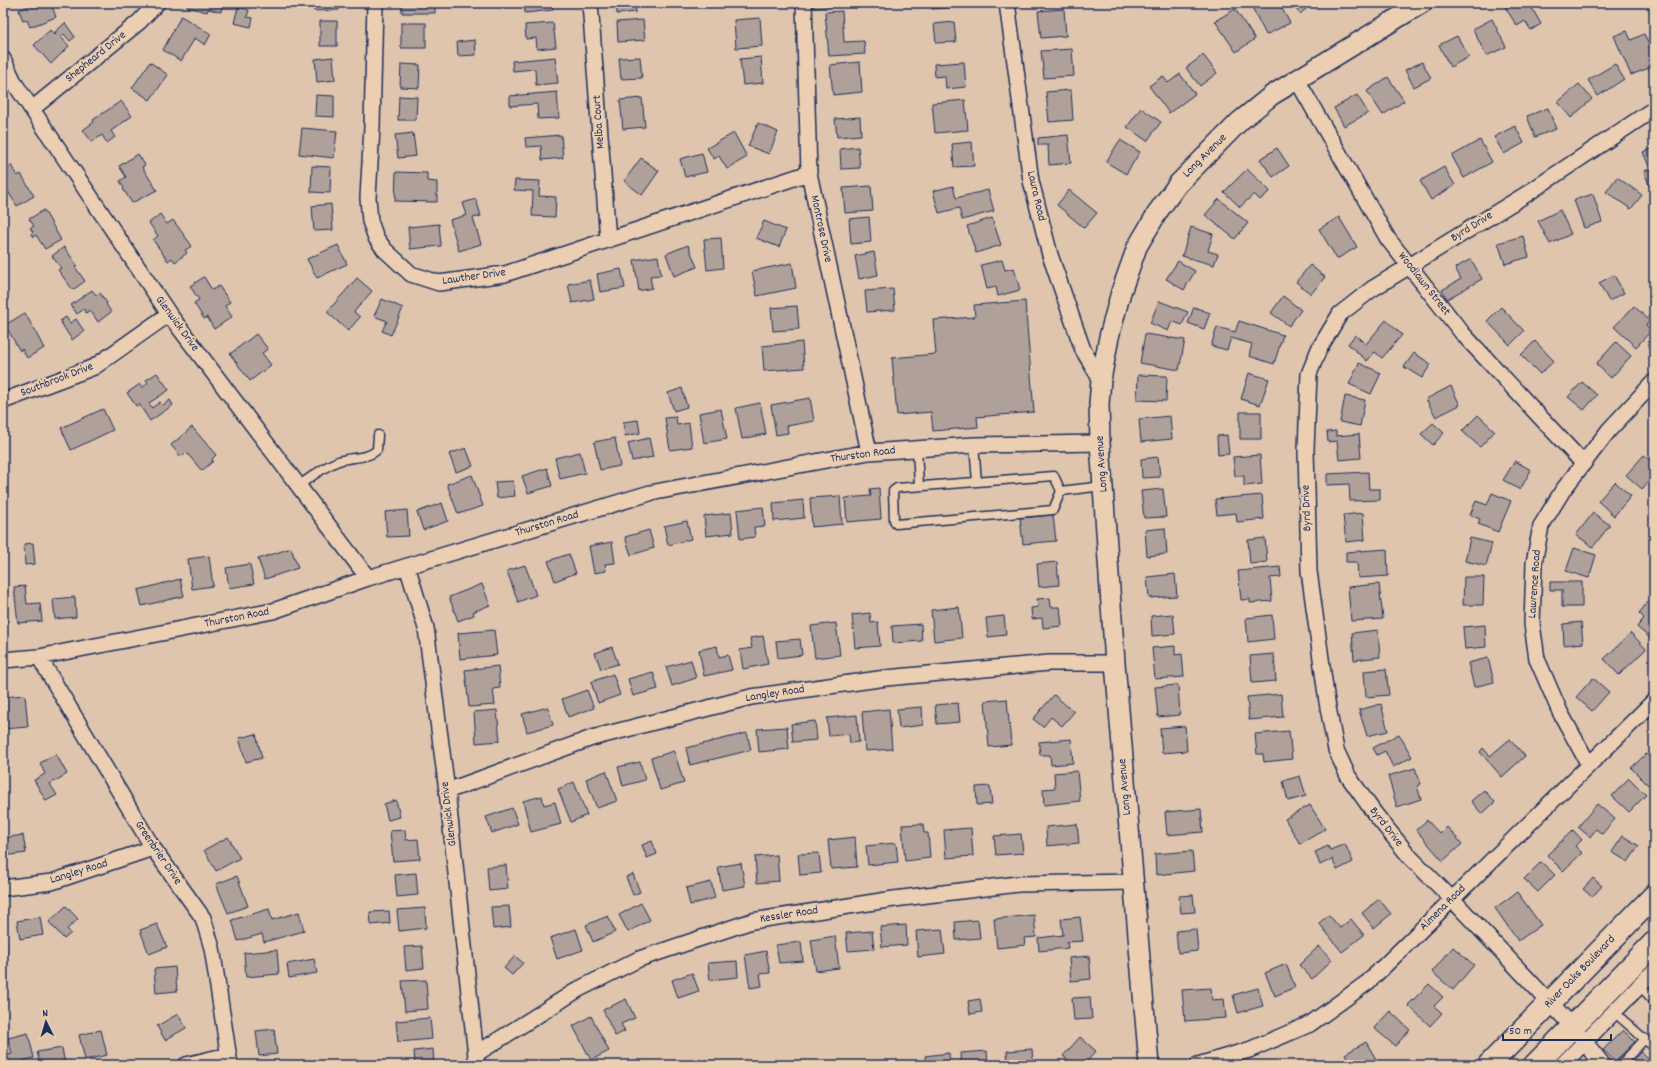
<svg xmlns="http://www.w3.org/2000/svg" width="1657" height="1068" viewBox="0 0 1657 1068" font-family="Dekko,sans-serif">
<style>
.building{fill:#afa09a;stroke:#1b2f5e}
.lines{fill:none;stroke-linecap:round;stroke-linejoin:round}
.service-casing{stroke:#1b2f5e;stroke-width:11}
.minor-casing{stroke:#1b2f5e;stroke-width:18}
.tertiary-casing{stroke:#1b2f5e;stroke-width:22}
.primary-casing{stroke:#1b2f5e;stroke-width:25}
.service{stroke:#eccfb2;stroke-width:8}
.minor{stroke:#eccfb2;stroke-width:15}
.tertiary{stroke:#eccfb2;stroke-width:19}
.primary{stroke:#eccfb2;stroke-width:22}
.labels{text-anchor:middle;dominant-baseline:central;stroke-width:4;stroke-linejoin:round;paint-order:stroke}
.street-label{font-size:12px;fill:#1b2f5e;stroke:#eccfb2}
</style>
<rect width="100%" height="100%" fill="#dfc5ad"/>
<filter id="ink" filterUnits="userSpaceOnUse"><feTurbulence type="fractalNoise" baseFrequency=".025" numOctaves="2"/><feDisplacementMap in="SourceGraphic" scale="8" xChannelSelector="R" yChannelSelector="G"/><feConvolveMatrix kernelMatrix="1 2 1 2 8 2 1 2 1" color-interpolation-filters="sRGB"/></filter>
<g filter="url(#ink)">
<!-- building -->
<path class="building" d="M31 3H51L56 17 30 27 27 20 23 21 19 10 31 5Z
M188 3H223L221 12 208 9 207 12 187 7Z
M313 3H338L339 10 314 11Z
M402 3H435V13H402Z
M524 3H552L553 10 525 13Z
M616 3H635L636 12 617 14Z
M739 3H759L760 5 739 7Z
M813 3H846V5L814 8Z
M931 3H959L960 7 932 9Z
M1264 3H1279L1290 23 1266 35 1253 9Z
M1291 3H1313L1300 14Z
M1512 3H1529L1541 24 1531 30 1525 21 1517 26 1505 7Z
M238 7 249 10 247 17 253 18 251 27 234 23Z
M1064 9 1066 36 1041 38 1038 11Z
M1235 9 1255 39 1236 52 1215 21Z
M842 11 844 42 864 41 865 54 829 56 825 12Z
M181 16 211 34 205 45 195 38 181 61 163 50Z
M760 18 762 46 736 48 734 20Z
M1492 19 1506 47 1486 56 1473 29Z
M643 20 645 40 618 42 617 22Z
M320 21H337V46H320Z
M954 22 956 42 936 43 934 24Z
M65 23 75 37 70 41 64 34 61 37 69 46 51 64 34 45 50 30 55 35 56 34 55 32Z
M401 23H426V48H401Z
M553 23 556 47 537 49 536 38 526 39 525 25Z
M1627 31 1631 40 1644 34 1654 56V66L1631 75 1614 36Z
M1457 36 1469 57 1450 67 1439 45Z
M475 40 476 55 458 56 457 42Z
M1072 49 1074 76 1044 78 1041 51Z
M1203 55 1217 73 1200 86 1186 68Z
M333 57 335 80 317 82 315 59Z
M555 57 558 83 536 85 535 69 513 71 512 61Z
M640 57 642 78 621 79 619 58Z
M761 57 763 83 743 85 740 59Z
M150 62 168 75 150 100 132 88Z
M860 62 862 92 833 95 830 65Z
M964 62 966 87 946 89 945 76 935 77 934 64Z
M1422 62 1431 78 1414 87 1405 70Z
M401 64 420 65 419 88 400 87Z
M1615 64 1624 79 1598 96 1588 80Z
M1180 74 1195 94 1169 113 1149 86 1163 76 1168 83Z
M1388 77 1404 101 1383 115 1367 91Z
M1579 84 1592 99 1571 118 1558 102Z
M1071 90 1073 120 1049 122 1046 92Z
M557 92 559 118 538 119 537 104 510 106V96Z
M316 95 334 96V117L315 116Z
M1357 95 1368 113 1344 126 1334 108Z
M399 96 417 97 416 120H398Z
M642 98 645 127 623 129 620 100Z
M965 100 968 130 935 133 932 103Z
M121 101 132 116 111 131 115 137 107 143 102 135 92 142 83 130 94 122 93 120Z
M1141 108 1161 122 1147 141 1127 127Z
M1548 108 1556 129 1535 137 1527 116Z
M860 117 861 135 837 137 835 119Z
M758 123 778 132 769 154 748 146Z
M1515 126 1524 143 1504 154 1494 137Z
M302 128 337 131 334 158 299 154Z
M413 133 416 156 398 158 395 135Z
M734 133 747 157 727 169 719 156 714 159 707 148Z
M561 135 563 158 542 160 541 146 526 147 525 138Z
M1068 135 1071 163 1049 165 1048 145H1038V138Z
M1120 140 1140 152 1126 174 1106 162Z
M1480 140 1492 162 1464 178 1452 156Z
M972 142 974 166 954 167 952 144Z
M858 147 860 168 841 169 840 149Z
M1277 148 1289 166 1273 177 1260 159Z
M1654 148V183L1649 185 1644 171 1650 169 1643 152Z
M702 153 707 172 685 177 680 159Z
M138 154 145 165 142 167 157 190 132 203 123 189 124 188 120 181 126 177 119 166Z
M641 158 659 171 642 195 624 181Z
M11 165 17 176 21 174 34 196 17 206 4 185 6 184 3 179V170Z
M312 166 331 167 330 193 311 192Z
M1444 167 1455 185 1431 200 1420 181Z
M1247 169 1270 191 1260 200 1254 194 1240 207 1224 192Z
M396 172 427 173V181L437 182V202L395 201Z
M1617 177 1642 195 1631 209 1606 192Z
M515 180 540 181 539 196 556 197 555 217 532 216 533 191 514 190Z
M871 186 873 211 845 213 843 188Z
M953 186 956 198 988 190 994 211 962 220 959 208 939 213 933 191Z
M1069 190 1097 213 1084 228 1057 205Z
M1593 194 1602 222 1584 228 1574 200Z
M476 199 481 216 473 218 481 244 459 251 450 220 467 215 463 203Z
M1219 199 1248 223 1235 239 1205 215Z
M331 204 333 230 314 231 312 206Z
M44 210 61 240 45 249 36 235 33 237 31 234 33 232 30 228 34 226 29 219Z
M1560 210 1571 234 1550 244 1538 221Z
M160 214 167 224 173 220 192 246 185 250 187 253 175 262 172 258 168 261 153 240 158 236 149 223Z
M869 217 871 242 851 244 849 219Z
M1339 217 1357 247 1337 259 1319 229Z
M992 218 1001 245 976 253 967 226Z
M764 221 786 230 779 247 756 238Z
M439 224 441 246 410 249 408 227Z
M1191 227 1213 234 1208 251 1218 254 1214 265 1182 256Z
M1523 236 1529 257 1505 264 1498 243Z
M721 238 723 268 707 270 704 239Z
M338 245 347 264 317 278 307 259Z
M688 245 697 267 674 276 666 254Z
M64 247 77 265 75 267 85 281 73 290 58 270 61 268 52 256Z
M874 252 878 275 859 279 855 256Z
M658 256 661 275 650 276 652 288 639 291 634 260Z
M1471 259 1482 279 1447 299 1442 290 1461 279 1455 268Z
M1002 260 1005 270 1014 268 1020 290 998 296 996 287 987 289 981 265Z
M1178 261 1195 271 1184 290 1166 279Z
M792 263 796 288 757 296 752 271Z
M1310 265 1325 277 1311 294 1296 282Z
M621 269 625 288 600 292 597 274Z
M1614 275 1624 293 1609 301 1599 283Z
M204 277 212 290 219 286 230 302 225 306 232 317 214 329 207 317 204 319 194 303 199 300 190 286Z
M357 278 372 291 354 312 360 317 348 331 327 312Z
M590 280 594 299 572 303 568 284Z
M893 289 895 310 867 312 865 291Z
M92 290 96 295 100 293 107 303 106 304 111 312 98 322 90 310 86 313 84 309 77 314 71 305Z
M1283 296 1301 310 1289 326 1271 313Z
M382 299 403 308 391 335 382 331 387 321 374 316Z
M1025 301 1034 412 977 417 978 427 933 431 931 412 897 415 892 358 936 354 933 320 975 317 974 305Z
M1159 301 1188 312 1182 325 1172 321 1168 331 1150 323Z
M797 306 799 329 773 331 771 308Z
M1634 306 1650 321 1646 325 1651 331 1636 347 1614 327Z
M1194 307 1210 313 1204 329 1188 323Z
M1501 307 1524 331 1510 345 1487 321Z
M25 313 44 348 27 358 22 349 20 351 5 325Z
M66 317 70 323 76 319 84 331 72 340 60 321Z
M1386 320 1402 335 1382 358 1375 352 1367 361 1348 344 1355 335 1366 344Z
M1239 321 1283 335 1274 364 1249 356 1252 344 1231 338 1227 350 1211 346 1217 327 1235 332Z
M256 334 268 349 262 353 271 365 250 381 230 354Z
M1145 334 1185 340 1179 370 1140 363Z
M1535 341 1554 361 1540 374 1521 355Z
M802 342 804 368 764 371 762 346Z
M1616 342 1631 356 1611 378 1596 364Z
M1414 353 1431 364 1422 378 1404 367Z
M1359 363 1381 373 1371 394 1349 384Z
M157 373 169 390 149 403 152 408 160 402 163 405 170 400 173 405 150 421 139 404 136 406 127 393 140 384 142 388 148 383 146 380Z
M1249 373 1269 379 1260 405 1241 399Z
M1138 375 1167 376 1166 401 1137 400Z
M1582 382 1597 395 1584 410 1568 397Z
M1451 386 1460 405 1436 417 1426 399Z
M682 388 687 407 674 411 668 393Z
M1345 396 1365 400 1360 426 1340 422Z
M810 398 814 421 787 426 788 433 776 435 771 405Z
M760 403 766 434 742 439 736 408Z
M103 409 113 430 71 450 61 428Z
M721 409 727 439 704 443 699 413Z
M1240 412H1261V439H1240Z
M1478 415 1495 431 1480 447 1462 431Z
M1170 416 1172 439 1141 442 1139 419Z
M676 417 677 425 689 423 692 447 670 450 665 418Z
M638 420 640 433 625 436 623 422Z
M1433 423 1444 433 1433 445 1421 434Z
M192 427 216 455 212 459 213 461 202 471 186 452 181 457 171 445Z
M1336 431V436L1359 434 1361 458 1339 460 1337 441 1328 442 1327 432Z
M1227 435 1229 454 1218 455 1217 436Z
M615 438 620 466 600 470 594 442Z
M649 438 653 457 632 461 628 443Z
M466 448 473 466 456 472 449 454Z
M580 452 585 473 560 479 555 458Z
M1260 455 1262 484 1244 486V476H1235L1233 457Z
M1644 455 1654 464V476L1642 489 1626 475Z
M1158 457 1160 477 1142 478 1141 459Z
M1515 461 1531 470 1520 490 1503 480Z
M547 468 552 486 528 493 522 476Z
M1368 472 1369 489H1380V500L1350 501 1349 484 1327 485V474Z
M472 475 483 506 458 514 447 484Z
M513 481 515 496 497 498 495 482Z
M1615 482 1631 496 1614 516 1598 501Z
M879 488 881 519 847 522 845 498 871 496 870 489Z
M1163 489 1166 517 1144 518 1141 491Z
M1492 493 1511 501 1498 532 1478 524 1480 519 1470 515 1476 501 1487 505Z
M1262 495 1264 519 1237 522 1236 513 1217 515 1215 499Z
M840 496 842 524 812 527 810 498Z
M803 500 804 518 774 521 773 503Z
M442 503 448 521 423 530 417 512Z
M763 507 765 526 754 527 755 537 740 539 737 510Z
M407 510 409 536 387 537 385 512Z
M731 513 733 533 706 536 704 516Z
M1363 513 1365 540 1346 542 1343 515Z
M1593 513 1610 525 1593 547 1576 535Z
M1053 515 1056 541 1023 544 1020 518Z
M687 521 691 539 668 545 664 526Z
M1165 528 1167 554 1147 556 1145 530Z
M649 530 654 548 631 555 625 537Z
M1265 538 1267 562 1250 564 1248 540Z
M1470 538 1492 543 1486 566 1465 561Z
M612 542 615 563 605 564 606 571 594 573 589 546Z
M33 543 35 564 25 565 24 544Z
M291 548 298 568 265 579 258 559Z
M1574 548 1596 555 1589 578 1566 571Z
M1387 549 1388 576 1358 578 1357 562H1346V552Z
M569 554 576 573 555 581 548 561Z
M209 556 213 586 192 589 188 559Z
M1057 562 1059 585 1039 587 1037 564Z
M250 564 254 584 229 588 226 568Z
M525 565 536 595 518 602 507 571Z
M1280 567 1281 577 1270 578 1272 601 1250 603V599L1241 600 1238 571Z
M1175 574 1177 596 1149 598 1147 577Z
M1464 577H1484L1483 605H1463Z
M180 579 184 596 142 606 138 590Z
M1550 582H1582V607H1562V590H1550Z
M482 584 490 605 473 612 474 615 458 621 449 597Z
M1379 584 1383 619 1351 621 1348 587Z
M25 586 27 604 40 603 42 621 18 623 14 587Z
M75 597 76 617 55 619 53 599Z
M1652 597 1654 598V634L1650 638 1637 627 1644 618 1639 613Z
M1050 598 1051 607H1060L1062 626 1043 628 1042 618 1032 619 1031 608 1038 607 1037 599Z
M3 607H5L7 626H3Z
M959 607 962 638 934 641 931 610Z
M870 613 871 623 878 622 880 646 855 648 852 615Z
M1173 614 1175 634 1152 636 1151 616Z
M1272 615 1274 639 1248 642 1246 618Z
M1004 616 1006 635 988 637 986 618Z
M1581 622 1583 643 1564 645 1563 624Z
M836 623 840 655 815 658 811 626Z
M921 624 922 641 893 643 892 626Z
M1485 625 1486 647 1465 649 1463 627Z
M494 630 497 655 460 659 458 633Z
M1378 630 1380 657 1354 660 1352 633Z
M1631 633 1646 649 1619 675 1604 659Z
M763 636 768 664 743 669 740 650 752 648 750 638Z
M800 639 802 655 778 658 776 641Z
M717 646 719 657 728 655 732 670 704 676 699 650Z
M1175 646V655L1182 654 1184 677 1155 679 1152 648Z
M612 647 618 664 601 669 595 653Z
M1274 654 1276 681 1252 683 1250 656Z
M1488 658 1494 682 1474 687 1468 663Z
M691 660 696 678 672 686 666 667Z
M498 666 500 688 493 689 495 705 469 707 465 670Z
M1386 669 1389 695 1366 697 1364 671Z
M653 672 658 689 633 696 628 679Z
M613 674 620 695 598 703 591 682Z
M1593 678 1609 692 1592 711 1576 697Z
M1178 685 1180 715 1158 717 1155 687Z
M587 690 594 708 568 717 562 699Z
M1281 694 1283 717 1249 720 1247 697Z
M25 695 28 727 3 729V697Z
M1054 695 1074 712 1062 726 1051 717 1043 727 1033 719Z
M1007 699 1011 745 989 747 985 701Z
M958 703 960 722 937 724 935 705Z
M1381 704 1388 731 1367 736 1359 710Z
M548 707 553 725 527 732 522 714Z
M922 707 923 725 899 728 897 709Z
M889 709 892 749 865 751 862 712Z
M497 710 500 741 476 743 474 712Z
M857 715 859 742 850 743 849 734 829 736 827 718Z
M815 721 817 740 793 742 791 724Z
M1185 726 1187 751 1162 753 1160 728Z
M787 727 789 749 759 752 757 729Z
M1289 731 1292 759 1264 762 1263 754H1257L1255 734Z
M747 733 751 750 690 765 686 748Z
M256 734 262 758 246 762 239 738Z
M1399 734 1412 757 1393 767 1385 751 1377 755 1373 748Z
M1071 739 1073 763 1051 765 1050 755H1040L1039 742Z
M1510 739 1525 756 1502 777 1480 752 1483 748 1490 756Z
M674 751 684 783 660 790 651 758Z
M56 754 67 774 50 784 57 795 46 801 34 780 45 774 40 763Z
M1646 754 1654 762V779L1648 785 1631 768Z
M640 762 645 780 623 786 618 767Z
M1415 768 1421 784 1417 786 1421 799 1397 807 1388 776Z
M606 771 617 801 597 808 586 779Z
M1077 771 1080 801 1044 805 1043 789 1055 788 1054 773Z
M1300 776 1306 796 1288 801 1283 781Z
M1629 778 1646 795 1629 812 1612 796Z
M574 782 587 815 571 822 558 789Z
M990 786 992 804 977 805 976 787Z
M1484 790 1495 802 1482 814 1471 801Z
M542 796 544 805 555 802 561 824 531 832 523 801Z
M396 800 400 817 388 820 384 804Z
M1597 804 1615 819 1602 834 1596 829 1590 837 1578 827Z
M1310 805 1325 829 1300 844 1285 819Z
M512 808 518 824 492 833 486 817Z
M1201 809 1203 832 1167 835 1165 812Z
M1427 820 1440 834 1447 827 1462 844 1443 861 1416 830Z
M923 824 924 833H928L930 858 905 861 902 825Z
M1077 824 1079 843 1047 846 1046 827Z
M971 828 973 856 946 858 944 830Z
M405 830 406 840 418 839 420 859 393 861 390 831Z
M1573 830 1582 840 1575 846 1582 853 1563 871 1547 855Z
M1021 834 1023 853 996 855 994 836Z
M23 835 26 853 3 856V838Z
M1623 836 1639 846 1628 862 1612 852Z
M228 837 240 858 216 871 204 850Z
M855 837 857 867 831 869 828 840Z
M652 841 657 854 647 858 642 845Z
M896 843 898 862 868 865 866 846Z
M1345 844 1353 862 1337 870 1332 859 1320 865 1315 852 1328 846 1330 850Z
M1192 851 1194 871 1156 875 1155 854Z
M819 853 821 873 800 875 798 854Z
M777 855 779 881 757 883 755 857Z
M1541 862 1555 875 1538 892 1524 879Z
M741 863 745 886 722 890 718 867Z
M506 865 508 889 489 891 487 867Z
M416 873 418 895 397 897 395 875Z
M633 874 640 892 633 895 626 877Z
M237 876 248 906 228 913 216 884Z
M1593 878 1602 886 1592 897 1583 889Z
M711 882 715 898 690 905 686 888Z
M1517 892 1541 925 1518 941 1495 908Z
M1193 895 1195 912 1181 913 1179 896Z
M1379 899 1391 914 1374 928 1362 913Z
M641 903 650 920 628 932 619 915Z
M66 906 78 919 67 929 71 933 64 939 49 922Z
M509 906 511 927 493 929 491 907Z
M425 908 426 928 399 931 397 910Z
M269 909 272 920 299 912 304 931 264 942 262 934 238 941 232 920Z
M389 911 390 923 371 925 370 912Z
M1034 915 1036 937 1024 938 1025 945 997 948 994 919Z
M1329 915 1340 928 1351 919 1364 935 1342 952 1319 923Z
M608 916 615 932 593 942 586 925Z
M40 917 43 935 20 939 17 921Z
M1080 917 1083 941 1067 942 1068 948 1039 951 1038 938 1063 935 1061 919Z
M978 920 980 938 956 940 955 922Z
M157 924 167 947 149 954 140 930Z
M3 925H5L7 956H3Z
M906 925 907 945 882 947 880 927Z
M576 929 583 950 557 959 550 938Z
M942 929 945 954 918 957 916 931Z
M1196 929 1198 951 1178 953 1176 931Z
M872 931 874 949 848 951 846 933Z
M835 936 839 968 816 971 811 940Z
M801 942 803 961 779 963 776 945Z
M422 946 424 968 406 970 404 947Z
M1319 946 1332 960 1312 979 1299 965Z
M1453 947 1474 965 1453 990 1432 972Z
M277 950 279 974 246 977 244 953Z
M766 951 770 973 760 974 762 986 750 988 745 955Z
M515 956 523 963 512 975 504 968Z
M1089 956 1091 979 1071 981 1069 958Z
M314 959 317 973 289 978 287 964Z
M737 961 738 977 710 980 708 963Z
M1286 964 1295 987 1275 996 1265 973Z
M175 967 177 991 156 993 154 969Z
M692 973 699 991 678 998 672 980Z
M426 980 428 1009 405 1011 402 981Z
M1429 984 1443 997 1434 1006 1442 1013 1430 1026 1408 1005Z
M1211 988 1212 1000 1224 999 1226 1018 1185 1021 1182 990Z
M1258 988 1263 1006 1238 1013 1233 995Z
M1090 997 1092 1019 1074 1020 1072 998Z
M626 999 635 1018 621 1024 625 1031 615 1036 603 1010Z
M980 999 982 1012 970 1014 968 1001Z
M1390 1011 1410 1030 1395 1046 1374 1028Z
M178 1014 186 1028 165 1040 157 1026Z
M591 1016 609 1051 591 1060 573 1026Z
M430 1018 432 1039 398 1042 396 1021Z
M274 1029 277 1054 259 1056 256 1031Z
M101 1030 107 1055 85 1060 79 1035Z
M1623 1030 1635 1042 1615 1061 1603 1050Z
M28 1033 34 1058 25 1060 26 1065H4L3 1056 12 1054 8 1038Z
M1080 1037 1096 1051 1084 1065H1074L1063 1056Z
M1366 1042 1376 1059 1370 1063 1371 1065H1351L1345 1054Z
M62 1048 65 1065H40L37 1052Z
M433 1049 434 1065H415L414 1051Z
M1032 1049 1033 1065H1008L1007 1051Z
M987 1051 988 1065H961L960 1053Z
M1641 1052 1647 1058 1654 1052V1065H1627Z
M949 1053 950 1065H926L925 1056Z
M524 1058 531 1065H517Z"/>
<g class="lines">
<!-- service casing -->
<g class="service-casing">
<path id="service" d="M974 445 977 482
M917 449 919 486
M1054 476 1061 491 1053 510 896 524 894 520 893 491 897 488Z
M298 486C310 478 322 468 336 462 349 456 366 460 377 450L378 435
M1061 491 1103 486
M1640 986 1654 1001
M1614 1012 1650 1044 1654 1045
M1620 1065 1645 1039"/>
</g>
<!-- minor casing -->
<g class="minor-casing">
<path id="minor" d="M375 3 372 127 368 198 370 221 376 238 385 250 411 274 439 283 505 274 809 173
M590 3 608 240
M804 3 809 173 869 452
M1007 3 1031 181 1050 255 1083 350 1101 380
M3 59 15 84 169 314 368 578
M1297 80 1388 239 1463 334 1583 463
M32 109 139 22 157 3
M3 401 94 367 169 314
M407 566 426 628 447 791 477 1065
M39 657 153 848 203 918 212 948 230 1065
M3 660 39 657 273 611 368 578 650 493 869 452 974 445 1100 443
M1589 765 1560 712 1537 659 1532 624 1534 563 1541 526 1563 490 1609 430 1654 382
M447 791 592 738 751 697 886 678 1049 663H1115
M3 888 52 882 153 848
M476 1054 579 989 639 959 752 921 894 899 1018 884 1133 882
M186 1065 228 1055
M1198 1065 1249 1050 1310 1024 1368 982 1654 701
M1562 1065 1654 971
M1603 1065 1573 1027 1452 899 1410 857 1375 814 1348 776 1336 750 1327 702 1309 571 1306 449 1309 374 1319 349 1340 314 1372 289 1525 195 1654 109"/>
</g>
<!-- tertiary casing -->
<g class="tertiary-casing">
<path id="tertiary" d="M1149 1065 1115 663 1100 443 1099 404 1101 380 1109 337 1121 292 1137 247 1159 210 1178 184 1240 121 1272 95 1422 3"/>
</g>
<!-- primary casing -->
<g class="primary-casing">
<path id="primary" d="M1489 1065 1654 896
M1535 1065 1654 943"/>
</g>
<!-- service -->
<use href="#service" class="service"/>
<!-- minor -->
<use href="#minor" class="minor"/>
<!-- tertiary -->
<use href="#tertiary" class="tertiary"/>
<!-- primary -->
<use href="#primary" class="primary"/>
</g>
</g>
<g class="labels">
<!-- street labels -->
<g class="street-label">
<text transform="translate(96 57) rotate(-39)">Shepheard Drive</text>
<text transform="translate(599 122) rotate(-94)">Melba Court</text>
<text transform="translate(1205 156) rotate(-45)">Long Avenue</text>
<text transform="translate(1036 196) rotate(77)">Laura Road</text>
<text transform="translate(1472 227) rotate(-32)">Byrd Drive</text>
<text transform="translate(821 229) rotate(78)">Montrose Drive</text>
<text transform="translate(474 277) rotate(-8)">Lawther Drive</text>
<text transform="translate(1424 284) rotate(52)">Woodlawn Street</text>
<text transform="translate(177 324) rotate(54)">Glenwick Drive</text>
<text transform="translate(57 380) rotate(-21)">Southbrook Drive</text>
<text transform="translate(863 455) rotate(-8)">Thurston Road</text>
<text transform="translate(1102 464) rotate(-94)">Long Avenue</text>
<text transform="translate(1307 508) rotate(-92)">Byrd Drive</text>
<text transform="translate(547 524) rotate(-17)">Thurston Road</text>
<text transform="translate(1535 584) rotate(-86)">Lawrence Road</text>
<text transform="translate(237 618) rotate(-11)">Thurston Road</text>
<text transform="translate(775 694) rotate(-9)">Langley Road</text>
<text transform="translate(1125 787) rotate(-95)">Long Avenue</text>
<text transform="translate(449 814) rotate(-97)">Glenwick Drive</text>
<text transform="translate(1386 827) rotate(52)">Byrd Drive</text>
<text transform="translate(158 853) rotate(56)">Greenbrier Drive</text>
<text transform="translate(79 872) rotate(-17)">Langley Road</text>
<text transform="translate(1443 908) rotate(-45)">Almena Road</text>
<text transform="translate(789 915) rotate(-9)">Kessler Road</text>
<text transform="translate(1580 972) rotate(-46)">River Oaks Boulevard</text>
</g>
</g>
<!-- margin -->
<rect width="1657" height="1068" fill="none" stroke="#eccfb2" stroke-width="16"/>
<rect x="8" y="8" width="1641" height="1052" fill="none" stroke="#1b2f5e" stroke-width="1.5" filter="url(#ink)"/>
<!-- north arrow -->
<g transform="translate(46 1022) rotate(355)" stroke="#eccfb2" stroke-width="3" paint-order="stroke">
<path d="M0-3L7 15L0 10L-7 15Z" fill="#1b2f5e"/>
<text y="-6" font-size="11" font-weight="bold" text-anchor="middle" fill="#1b2f5e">N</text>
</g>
<!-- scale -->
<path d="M1503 1034v6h108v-6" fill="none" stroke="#1b2f5e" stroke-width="2"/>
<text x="1509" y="1034" font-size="12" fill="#1b2f5e" stroke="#eccfb2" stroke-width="3" paint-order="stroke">50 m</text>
</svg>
